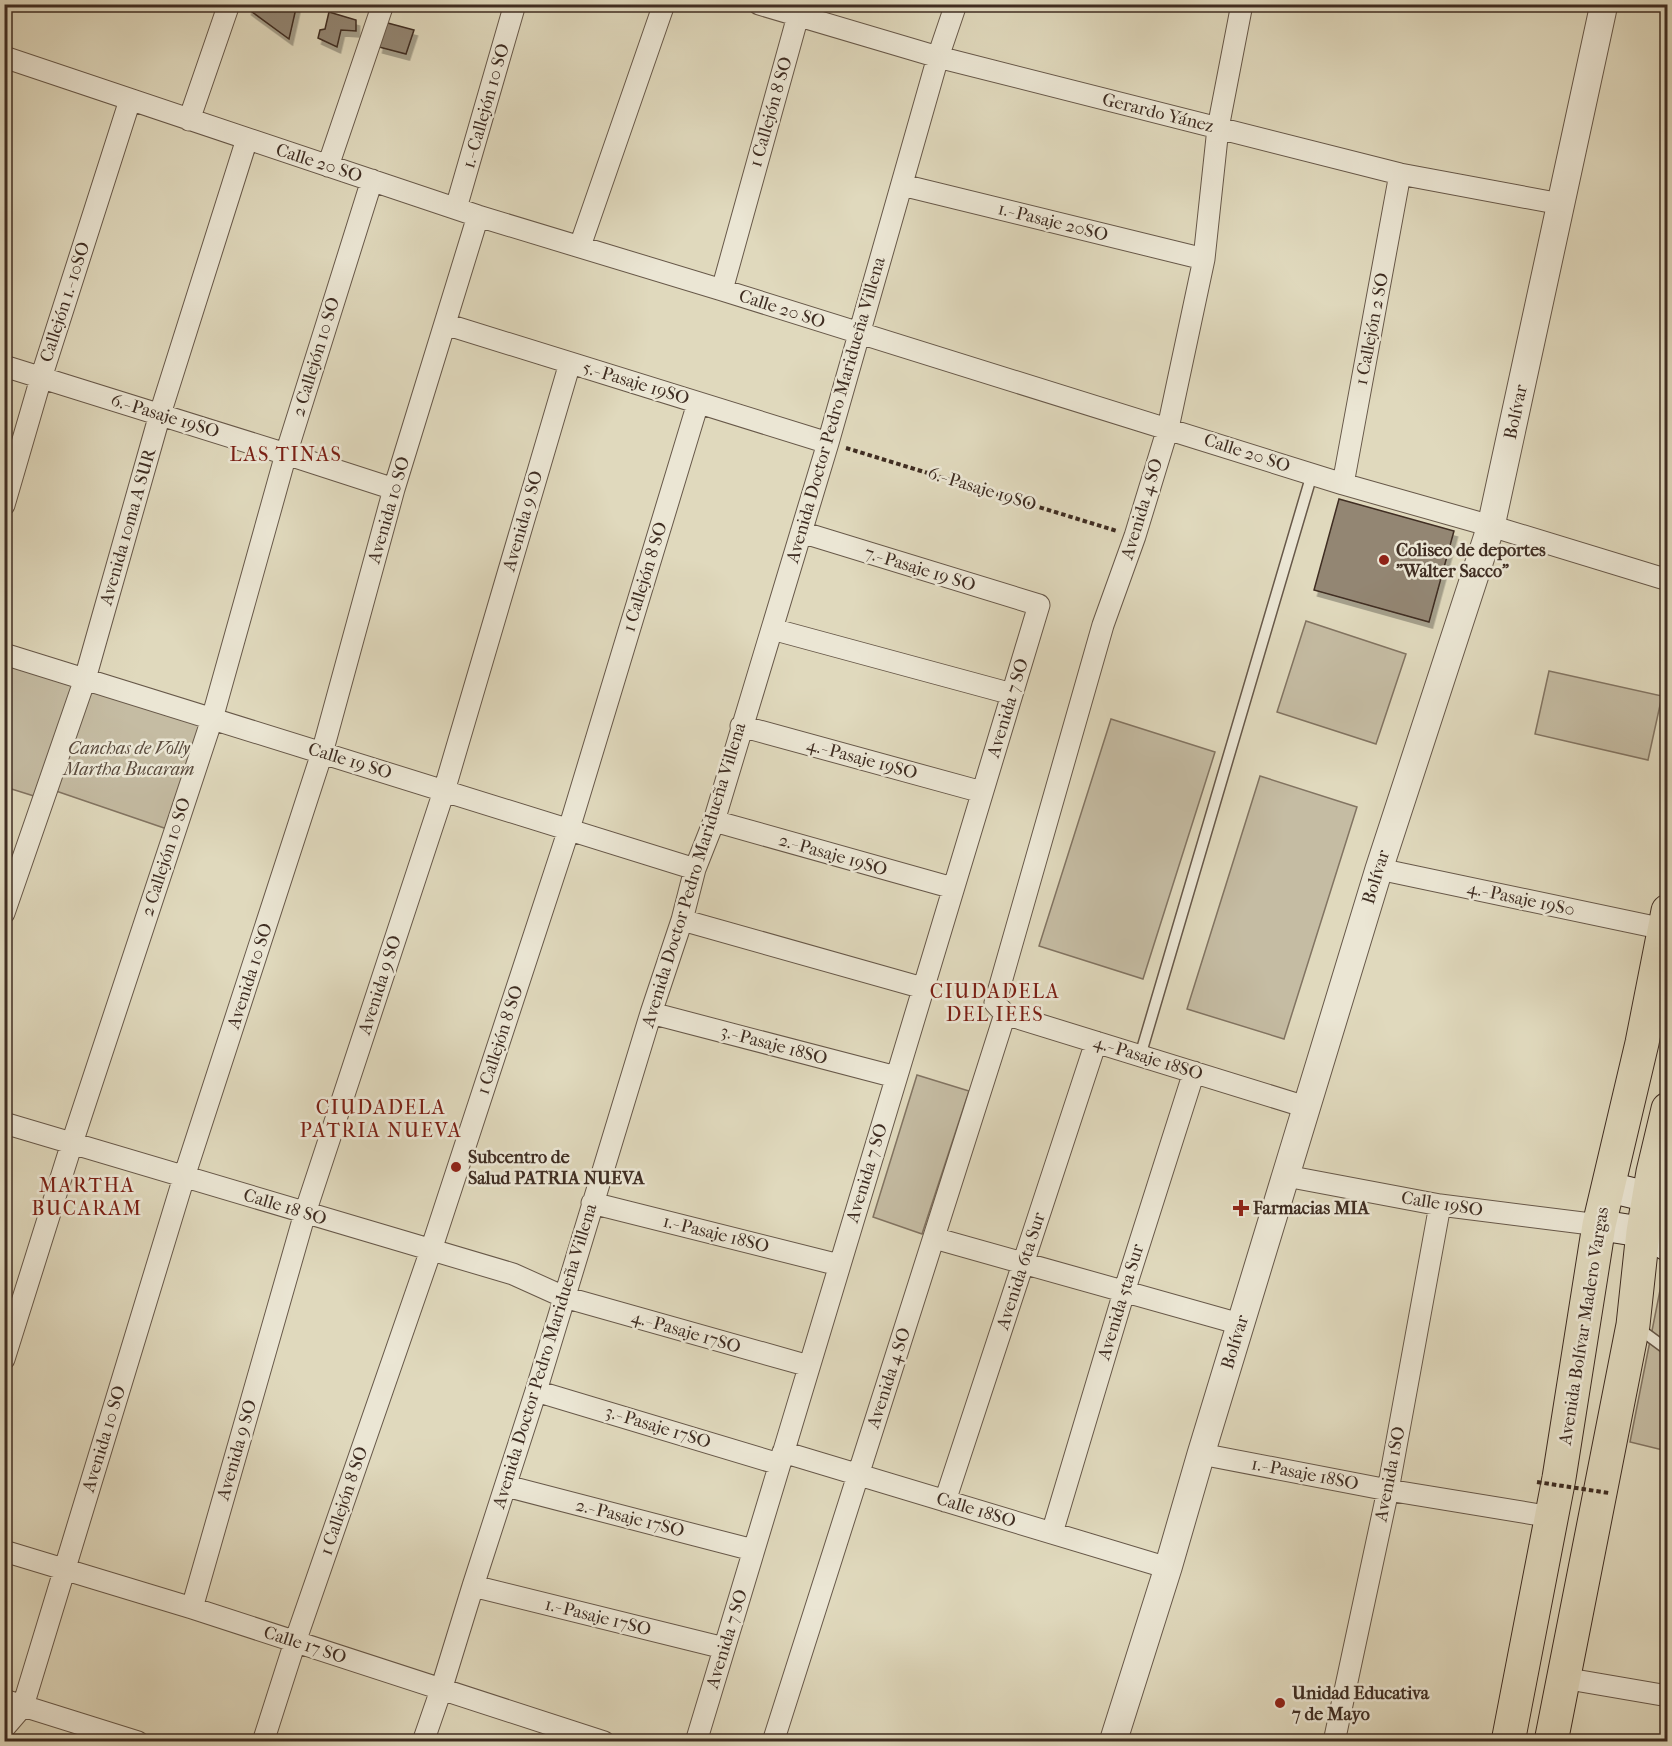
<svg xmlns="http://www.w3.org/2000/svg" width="1672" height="1746" viewBox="0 0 1672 1746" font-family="'IM FELL French Canon',serif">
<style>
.green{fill:#c5bca3;stroke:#827462;stroke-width:1.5}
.building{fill:#938673;stroke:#3f2d22;stroke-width:1.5;filter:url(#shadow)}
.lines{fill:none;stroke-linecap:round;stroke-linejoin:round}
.service-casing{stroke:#675849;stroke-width:13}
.minor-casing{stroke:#675849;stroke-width:23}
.tertiary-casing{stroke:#675849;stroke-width:29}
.secondary-casing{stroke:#3f2d22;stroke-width:32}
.primary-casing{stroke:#3f2d22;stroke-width:35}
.path{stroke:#3f2d22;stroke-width:4;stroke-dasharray:4.5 3;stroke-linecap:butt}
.service{stroke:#ebe6d4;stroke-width:10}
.minor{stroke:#ebe6d4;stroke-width:21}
.tertiary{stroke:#ebe6d4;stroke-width:27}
.secondary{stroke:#ebe6d4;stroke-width:30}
.primary{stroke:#e0d9bd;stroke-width:33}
.path-bridge{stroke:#3f2d22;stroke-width:4;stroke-dasharray:4.5 3;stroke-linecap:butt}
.poi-dot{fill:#8f2418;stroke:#ebe6d4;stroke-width:2}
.labels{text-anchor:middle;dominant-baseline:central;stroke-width:5;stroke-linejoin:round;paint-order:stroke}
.street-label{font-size:18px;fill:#3f2d22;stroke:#ebe6d4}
.poi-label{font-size:18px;font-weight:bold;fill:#3f2d22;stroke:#ebe6d4;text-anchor:start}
.park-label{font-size:18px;font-style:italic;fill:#5a4a3c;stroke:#ebe6d4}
.neighbourhood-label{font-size:20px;letter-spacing:1.5px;fill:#7a1f14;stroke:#ebe6d4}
</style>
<defs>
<filter id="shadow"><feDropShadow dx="3.5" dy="6" stdDeviation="0" flood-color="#0004"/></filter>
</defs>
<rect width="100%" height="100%" fill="#e0d9bd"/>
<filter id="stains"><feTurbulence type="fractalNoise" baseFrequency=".00333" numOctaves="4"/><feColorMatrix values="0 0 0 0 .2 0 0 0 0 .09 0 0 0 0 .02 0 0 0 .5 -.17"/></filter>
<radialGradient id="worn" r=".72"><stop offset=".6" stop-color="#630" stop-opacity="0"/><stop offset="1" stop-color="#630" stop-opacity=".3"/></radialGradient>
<!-- green -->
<path class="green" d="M1306 621 1406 654 1376 744 1277 712Z
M4 663 75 684 34 796 5 787Z
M1549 671 1662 696 1648 760 1535 734Z
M88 689 201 723 167 829 53 790Z
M1111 719 1215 752 1143 979 1039 946Z
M1260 776 1357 807 1284 1039 1187 1009Z
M917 1075 969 1091 922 1234 873 1217Z
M1664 1270 1668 1272 1667 1451 1630 1442Z"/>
<!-- building -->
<path class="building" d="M249 4H297L289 39 248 9Z
M329 12 356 20V31L341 30 337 47 318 38 320 30 325 29Z
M384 22 414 30 406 54 379 47Z
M1339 499 1454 531 1429 622 1314 590Z"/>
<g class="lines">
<!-- service casing -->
<g class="service-casing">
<path id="service" d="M1140 1056 1312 474
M1638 1328 1668 1350"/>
</g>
<!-- minor casing -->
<g class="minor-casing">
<path id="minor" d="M759 4 938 57 1400 174 1561 204
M1242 4 1218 128 1204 259 1168 428 1135 536 1103 625 995 1003 1005 1014 1306 1107
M4 57 478 216 722 290 1343 484 1491 526 1668 580
M189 120 229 4
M328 166 383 4
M902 185 1204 259
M456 208 515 4
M580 246 664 4
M722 290 801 5
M445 324 828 443
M4 366 286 454 394 489
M1343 484 1400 174
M4 505 41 378 130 100
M772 629 1012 694
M4 654 695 869
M741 726 982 792
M714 821 953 888
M1379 869 1664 929
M4 913 85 679 160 414 247 139
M682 920 923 988
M651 1013 896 1077
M4 1123 513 1274 564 1297 809 1366
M1286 1176 1440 1205 1599 1225
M592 1203 839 1265
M934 1238 1240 1324
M4 1359 72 1143 212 719 286 454 372 180
M536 1391 779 1464
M783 1452 1168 1568
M1201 1454 1388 1490 1552 1517
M506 1486 753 1550
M945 1501 1096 1042
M1052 1533 1124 1292 1194 1072
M4 1551 192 1608 604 1742
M473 1586 724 1648
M192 1608 305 1213 444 791 570 363
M1563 1678 1668 1696
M4 1700 138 1742
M4 1728 23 1706 184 1177 322 753 394 489 478 216
M263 1742 295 1642 431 1250 569 829 698 403
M423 1742 441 1690 473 1586 536 1391 651 1013 682 920 695 869 714 821 828 443 938 57 956 4
M696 1742 1039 605 801 532
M773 1742 1005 1014
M1334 1742 1388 1490 1440 1205"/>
</g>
<!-- tertiary casing -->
<g class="tertiary-casing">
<path id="tertiary" d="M1113 1742 1168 1568 1201 1454 1379 869 1491 526 1604 4"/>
</g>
<!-- secondary casing -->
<g class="secondary-casing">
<path id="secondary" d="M1608 1187 1649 1197 1668 1205
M1599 1225 1643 1232 1668 1246"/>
</g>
<!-- primary casing -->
<g class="primary-casing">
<path id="primary" d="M1508 1742 1559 1478 1599 1225 1642 1043 1668 911
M1551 1742 1633 1325 1643 1232 1653 1172 1668 1109"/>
</g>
<!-- path -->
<path class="path" d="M846 448 1117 531"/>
<!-- service -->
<use href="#service" class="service"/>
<!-- minor -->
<use href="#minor" class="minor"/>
<!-- tertiary -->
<use href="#tertiary" class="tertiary"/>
<!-- secondary -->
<use href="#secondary" class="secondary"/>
<!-- primary -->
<use href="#primary" class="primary"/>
<!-- path-bridge -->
<path class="path-bridge" d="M1537 1482 1609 1493"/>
</g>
<!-- markers -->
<g class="poi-dot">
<circle cx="1384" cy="560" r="6"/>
<circle cx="456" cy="1167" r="6"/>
<path d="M1238 1199h6v6h6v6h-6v6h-6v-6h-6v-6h6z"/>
<circle cx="1280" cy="1703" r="6"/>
</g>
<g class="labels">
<!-- street labels -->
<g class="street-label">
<text transform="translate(486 106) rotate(-74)">1.- Callejón 10 SO</text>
<text transform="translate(771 112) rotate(-74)">1 Callejón 8 SO</text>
<text transform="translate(1158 113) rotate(14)">Gerardo Yánez</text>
<text transform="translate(319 163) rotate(18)">Calle 20 SO</text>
<text transform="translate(1053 222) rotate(14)">1.- Pasaje 20SO</text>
<text transform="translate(65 302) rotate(-72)">Callejón 1.- 10SO</text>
<text transform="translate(782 309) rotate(18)">Calle 20 SO</text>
<text transform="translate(1372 329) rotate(-79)">1 Callejón 2 SO</text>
<text transform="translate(316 357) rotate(-73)">2 Callejón 10 SO</text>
<text transform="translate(636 383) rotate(17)">5.- Pasaje 19SO</text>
<text transform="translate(836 410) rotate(-74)">Avenida Doctor Pedro Maridueña Villena</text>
<text transform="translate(1516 412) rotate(-78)">Bolívar</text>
<text transform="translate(165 416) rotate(17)">6.- Pasaje 19SO</text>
<text transform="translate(1247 453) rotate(18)">Calle 20 SO</text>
<text transform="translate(982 489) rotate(17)">6.- Pasaje 19SO</text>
<text transform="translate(1142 509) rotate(-73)">Avenida 4 SO</text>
<text transform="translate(389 510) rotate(-74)">Avenida 10 SO</text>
<text transform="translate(523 521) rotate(-74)">Avenida 9 SO</text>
<text transform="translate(128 527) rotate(-74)">Avenida 10ma A SUR</text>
<text transform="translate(920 569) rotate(17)">7.- Pasaje 19 SO</text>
<text transform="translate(645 577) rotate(-73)">1 Callejón 8 SO</text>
<text transform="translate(1008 708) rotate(-73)">Avenida 7 SO</text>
<text transform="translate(862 759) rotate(15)">4.- Pasaje 19SO</text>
<text transform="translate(350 761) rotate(17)">Calle 19 SO</text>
<text transform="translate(833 855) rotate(16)">2.- Pasaje 19SO</text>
<text transform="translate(166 857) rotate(-72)">2 Callejón 10 SO</text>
<text transform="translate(694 875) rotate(-73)">Avenida Doctor Pedro Maridueña Villena</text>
<text transform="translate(1376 877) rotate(-73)">Bolívar</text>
<text transform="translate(1521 899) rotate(12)">4.- Pasaje 19S0</text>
<text transform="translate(250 976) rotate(-72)">Avenida 10 SO</text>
<text transform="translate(380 985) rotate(-72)">Avenida 9 SO</text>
<text transform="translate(500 1040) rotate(-72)">1 Callejón 8 SO</text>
<text transform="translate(774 1045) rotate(15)">3.- Pasaje 18SO</text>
<text transform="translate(1148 1058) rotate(17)">4.- Pasaje 18SO</text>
<text transform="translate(867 1173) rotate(-73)">Avenida 7 SO</text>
<text transform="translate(1442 1204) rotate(9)">Calle 19SO</text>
<text transform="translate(285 1207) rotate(17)">Calle 18 SO</text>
<text transform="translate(716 1234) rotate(14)">1.- Pasaje 18SO</text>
<text transform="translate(1021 1271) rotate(-72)">Avenida 6ta Sur</text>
<text transform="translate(1121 1302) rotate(-73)">Avenida 5ta Sur</text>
<text transform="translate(1584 1326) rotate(-81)">Avenida Bolívar Madero Vargas</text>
<text transform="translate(686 1332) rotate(16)">4.- Pasaje 17SO</text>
<text transform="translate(1235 1342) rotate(-73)">Bolívar</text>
<text transform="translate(545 1356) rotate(-73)">Avenida Doctor Pedro Maridueña Villena</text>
<text transform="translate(889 1378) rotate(-72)">Avenida 4 SO</text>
<text transform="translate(658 1427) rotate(17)">3.- Pasaje 17SO</text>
<text transform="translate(104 1439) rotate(-73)">Avenida 10 SO</text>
<text transform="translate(237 1450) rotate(-74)">Avenida 9 SO</text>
<text transform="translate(1305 1474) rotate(11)">1.- Pasaje 18SO</text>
<text transform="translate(1390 1474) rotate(-79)">Avenida 1SO</text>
<text transform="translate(344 1501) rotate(-71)">1 Callejón 8 SO</text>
<text transform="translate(976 1510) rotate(17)">Calle 18SO</text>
<text transform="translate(630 1518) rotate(14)">2.- Pasaje 17SO</text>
<text transform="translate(598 1617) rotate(14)">1.- Pasaje 17SO</text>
<text transform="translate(727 1639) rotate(-73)">Avenida 7 SO</text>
<text transform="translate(305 1645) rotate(18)">Calle 17 SO</text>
</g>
<!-- poi labels -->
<g class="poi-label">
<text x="1396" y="550">Coliseo de deportes<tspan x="1396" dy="21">"Walter Sacco"</tspan></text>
<text x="468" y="1157">Subcentro de<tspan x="468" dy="21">Salud PATRIA NUEVA</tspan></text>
<text x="1253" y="1208">Farmacias MIA</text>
<text x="1292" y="1693">Unidad Educativa<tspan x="1292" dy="21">7 de Mayo</tspan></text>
</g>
<!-- park labels -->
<g class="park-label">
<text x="129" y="748">Canchas de Volly<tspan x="129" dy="21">Martha Bucaram</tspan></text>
</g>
<!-- neighbourhood labels -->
<g class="neighbourhood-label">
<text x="286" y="454">LAS TINAS</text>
<text x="995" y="991">CIUDADELA<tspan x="995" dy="23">DEL IEES</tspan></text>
<text x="381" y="1107">CIUDADELA<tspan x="381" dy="23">PATRIA NUEVA</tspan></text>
<text x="87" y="1185">MARTHA<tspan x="87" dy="23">BUCARAM</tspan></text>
</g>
</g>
<!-- margin -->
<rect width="1672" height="1746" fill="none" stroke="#e0d9bd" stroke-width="24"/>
<rect x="6" y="6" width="1660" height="1734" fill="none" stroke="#3f2d22" stroke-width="3"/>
<rect x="12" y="12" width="1648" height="1722" fill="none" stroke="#3f2d22" stroke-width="1.5"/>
<rect width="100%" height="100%" filter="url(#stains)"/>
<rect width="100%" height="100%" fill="url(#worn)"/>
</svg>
